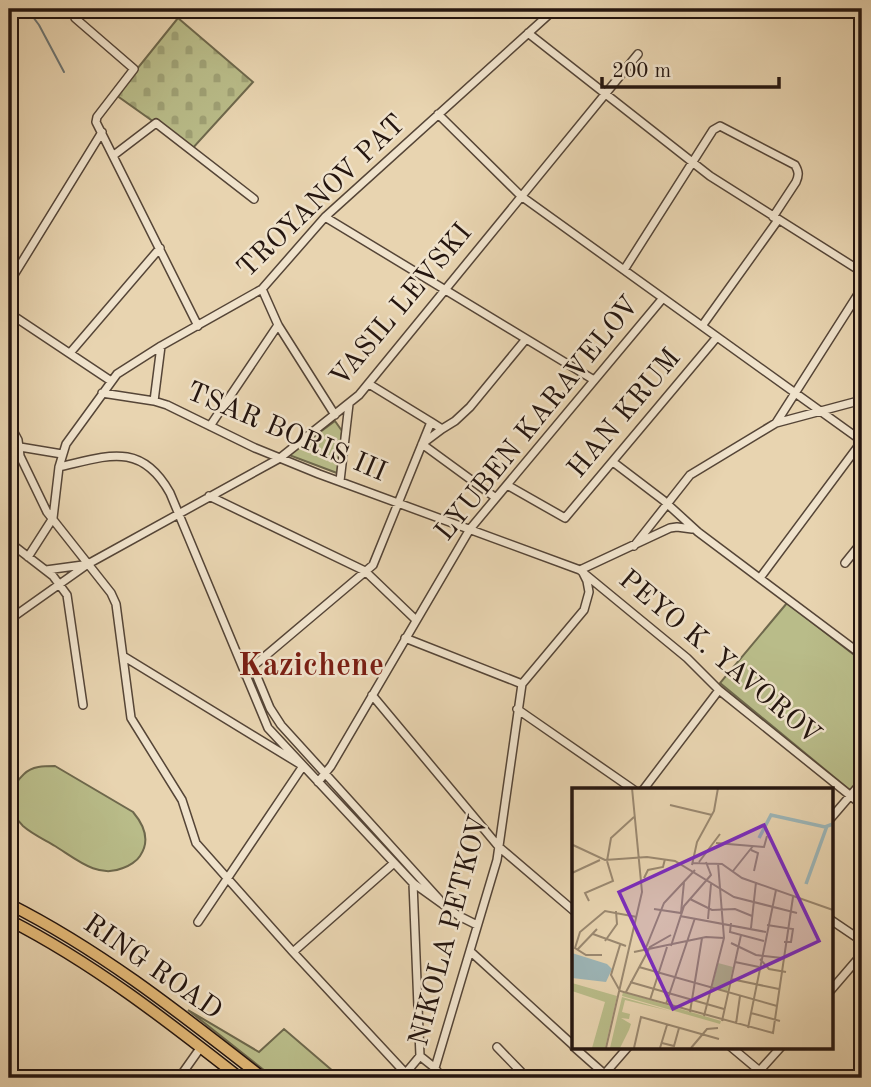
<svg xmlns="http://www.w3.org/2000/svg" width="871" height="1087" viewBox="0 0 871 1087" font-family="'Old Standard TT',serif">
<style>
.green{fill:#b9bc89;stroke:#6e684c;stroke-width:2}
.cemetery{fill:url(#cemetery-stones);stroke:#6e684c;stroke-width:2}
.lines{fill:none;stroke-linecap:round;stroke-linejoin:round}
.stream{stroke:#6c7574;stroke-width:2}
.minor-casing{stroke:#554537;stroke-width:10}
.highway-casing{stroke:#24150f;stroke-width:13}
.minor{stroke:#f0e3cc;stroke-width:7}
.highway{stroke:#e4ba78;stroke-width:10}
.labels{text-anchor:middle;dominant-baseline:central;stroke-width:5;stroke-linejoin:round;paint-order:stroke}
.street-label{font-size:28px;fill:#24150f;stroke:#f0e3cc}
.quarter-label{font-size:32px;font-weight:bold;fill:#7a1f14;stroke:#f0e3cc}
.inset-river{fill:none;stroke:#9cb5b7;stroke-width:3.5}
.inset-road{fill:none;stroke:#9a8870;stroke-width:2}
.view{fill:#7b2cbf;fill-opacity:0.15;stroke:#7b2cbf;stroke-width:3.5}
.inset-edge{fill:none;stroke:#24150f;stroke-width:3.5}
</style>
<defs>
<pattern id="cemetery-stones" width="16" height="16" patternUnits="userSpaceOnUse" patternTransform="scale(1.75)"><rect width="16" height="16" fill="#b9bc89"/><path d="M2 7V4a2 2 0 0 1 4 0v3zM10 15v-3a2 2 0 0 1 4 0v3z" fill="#9fa175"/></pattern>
</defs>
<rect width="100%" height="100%" fill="#e8d4b0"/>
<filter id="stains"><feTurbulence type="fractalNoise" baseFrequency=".00286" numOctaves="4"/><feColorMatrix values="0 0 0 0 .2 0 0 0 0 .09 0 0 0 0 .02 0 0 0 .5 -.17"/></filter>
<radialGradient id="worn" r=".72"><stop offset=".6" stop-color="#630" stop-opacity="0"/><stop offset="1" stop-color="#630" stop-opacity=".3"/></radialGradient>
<!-- green -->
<path class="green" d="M335 421 342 431 337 473 289 455Z
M787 603 862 661V778L851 791 720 683Z
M55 766 133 812C144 825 151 840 140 856 137 861 129 866 123 868 98 879 76 859 55 846 45 840 32 834 23 826 8 812 9 787 24 774 32 766 44 766 55 766Z
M188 1010 259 1052 284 1029 341 1078H274Z"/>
<!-- cemetery -->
<path class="cemetery" d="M178 18 253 82 192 149 116 95Z"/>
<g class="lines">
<!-- stream -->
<path class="stream" d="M27 9 39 25 64 72"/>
<!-- minor casing -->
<g class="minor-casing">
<path id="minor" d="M75 18 134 69 97 117 96 122 198 326
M528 33 710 176 862 272
M438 114 521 196 862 441
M114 155 156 123 254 199
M325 217 594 380
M624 270 713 130 720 126 795 165C799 172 799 175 796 182L773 217
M9 283 102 132
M262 289 278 325 335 415
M9 313 111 381
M702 326 778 220
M70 353 160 248
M369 384 431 422
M102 393 154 401 167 405 255 448 319 474 580 570 687 658 719 690 862 805
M154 401 161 346
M9 423 18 440 20 456 47 512 111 593 116 604 131 718 182 800 196 843 293 952 410 1078
M776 423 862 400
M210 426 278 325
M442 429 422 444 496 498
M20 447 62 454
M613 462 663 500 698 532 862 655
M59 467C107 456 141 441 170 493L268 728 413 883 459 916 477 925
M340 481 349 404
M507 485 565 518 717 337
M209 496 365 571 416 620
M9 542 53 576 67 595 83 705
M634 546 690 475 776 423 862 288
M28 557 53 518 59 467 66 444 117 374 161 346 262 289 325 217 555 9
M845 563 862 542
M46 570 83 565
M580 570 670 528 677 527 692 529
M760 578 862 441
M9 620 88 564 280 458 359 395 638 54
M405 638 522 684
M854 649 862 638
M123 656 303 766 198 922
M253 667 270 708 281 725 439 899
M244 674 373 565 431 422 442 429 455 421 470 407 526 339
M372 695 499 847 574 911
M517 709 634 790
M318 782 331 766 470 529 663 298
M643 790 719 690
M831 818 862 782
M413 883 420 1056 435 1068 442 1078
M831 920 862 941
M470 951 574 1046
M293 952 394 863
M831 990 862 954
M497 1047 527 1078
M574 1047 609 1078
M731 1047 768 1078
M405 1074 420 1056
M179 1078 201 1047
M432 1078 497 860 522 684 584 610 589 592 587 581 583 573
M601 1078 628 1047
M753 1078 781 1047
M859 1078 862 1075"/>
</g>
<!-- highway casing -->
<g class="highway-casing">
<path id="highway" d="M9 904C102 951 181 1014 263 1078
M9 920C93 963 166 1020 240 1078"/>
</g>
<!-- minor -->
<use href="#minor" class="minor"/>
<!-- highway -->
<use href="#highway" class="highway"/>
</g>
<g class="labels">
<!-- street labels -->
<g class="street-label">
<text transform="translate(322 197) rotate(-44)">TROYANOV PAT</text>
<text transform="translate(402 306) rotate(-50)">VASIL LEVSKI</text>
<text transform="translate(625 414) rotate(-50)">HAN KRUM</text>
<text transform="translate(538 419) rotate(-51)">LYUBEN KARAVELOV</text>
<text transform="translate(286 433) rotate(23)">TSAR BORIS III</text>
<text transform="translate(719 658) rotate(40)">PEYO K. YAVOROV</text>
<text transform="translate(450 931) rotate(-75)">NIKOLA PETKOV</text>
<text transform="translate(152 968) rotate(35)">RING ROAD</text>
</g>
<!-- quarter labels -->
<g class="quarter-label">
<text x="311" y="667">Kazichene</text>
</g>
</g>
<!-- overview -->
<g transform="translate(572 788)">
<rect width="261" height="261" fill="#e8d4b0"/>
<path d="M146 175 161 179 155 204 140 200ZM0 195 45 208 33 260H20L33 214 0 203ZM51 204 149 233 148 236 50 208ZM50 209 98 223 53 212 50 224 58 226 57 231 49 230 59 236 57 242 48 260H38Z" fill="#b9bc89"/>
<path d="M0 165 35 176 40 181 34 194 0 190Z" fill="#9cb5b7"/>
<path class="inset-river" d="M187 50 199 27 253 39 261 36M234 96 255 38"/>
<path class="inset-road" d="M98 17 140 27M144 55 192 59 195 48M1 57 33 72 75 69 103 73 162 109 225 125M179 62 186 65 182 83M35 73 39 50 62 29M127 74 148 46M120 75 150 76 170 90 261 122M120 77 125 54 142 23 146 0M161 83 181 58M0 85 28 72M72 90 76 82 91 79 93 71M118 111 140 122 163 121 180 128M17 113 13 105 41 93 35 73M82 121 109 125 112 94M108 128 194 144M136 131 139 96M159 135 158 144 192 153M195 137 221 141 219 154H212M179 140 184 94M21 146 54 158M33 153 45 136 44 123M159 155 184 167 210 170M48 157 39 187 48 203 201 245 221 109M99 158 112 118 139 87 134 74M5 162 25 141M73 162 92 115 123 82M62 164 134 149 152 150M30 167H14L3 160 8 144 33 123 65 129M188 171 197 181 214 184M163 174 187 179M67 179 205 218M159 191 207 201M58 194 152 221M54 204 78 159 99 147M78 212 95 159M94 216 123 130M118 224 130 150M179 225 208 233M132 228 152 150 146 75M150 233 169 147M164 236 168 208M176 240 204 102M90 255 102 258 107 240M34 260 70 104 60 0M62 260 69 229 147 251M88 260 95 237M119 260 135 241 146 240"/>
<path class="view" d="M192 37 247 153 101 221 47 104Z"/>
<rect width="261" height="261" class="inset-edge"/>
</g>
<!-- margin -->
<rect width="871" height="1087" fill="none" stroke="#e8d4b0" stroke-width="35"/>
<rect x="10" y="10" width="850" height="1066" fill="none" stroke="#24150f" stroke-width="3.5"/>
<rect x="18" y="18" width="836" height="1052" fill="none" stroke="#24150f" stroke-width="2"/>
<!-- scale -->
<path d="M602 77v10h177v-10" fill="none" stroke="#24150f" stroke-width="3.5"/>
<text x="612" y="77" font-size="21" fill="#24150f" stroke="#f0e3cc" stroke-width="5" paint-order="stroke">200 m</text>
<rect width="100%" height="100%" filter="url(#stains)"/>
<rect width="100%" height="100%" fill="url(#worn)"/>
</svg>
